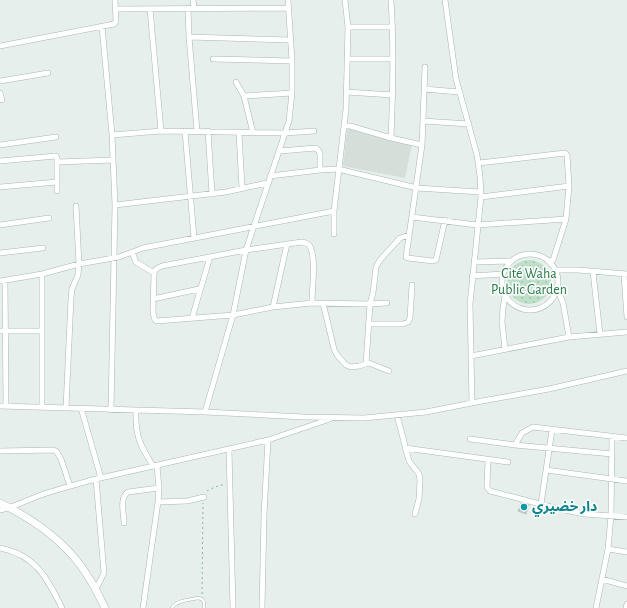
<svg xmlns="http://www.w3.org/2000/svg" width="627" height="608" viewBox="0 0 627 608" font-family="'Alegreya Sans','Noto Sans Arabic',sans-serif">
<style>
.built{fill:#d4dfda}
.grass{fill:url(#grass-dots)}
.building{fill:#bbcac4;stroke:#b8c9c2}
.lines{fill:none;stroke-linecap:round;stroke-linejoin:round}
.lane-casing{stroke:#a8b8b2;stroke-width:3.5}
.street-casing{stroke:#a8b8b2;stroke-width:6}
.secondary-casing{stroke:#a4bbb3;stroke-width:8}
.path{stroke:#86b3a5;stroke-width:1;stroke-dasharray:2 3;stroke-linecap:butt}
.lane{stroke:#fff;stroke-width:2.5}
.street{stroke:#fff;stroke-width:5}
.secondary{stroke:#fff;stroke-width:7}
.culture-dot{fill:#0f9aa8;stroke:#f7fbf9;stroke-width:1.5}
.labels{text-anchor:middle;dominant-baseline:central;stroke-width:3.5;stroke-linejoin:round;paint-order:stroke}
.park-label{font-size:14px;fill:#2d7a4b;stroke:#f7fbf9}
.culture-label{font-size:14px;font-weight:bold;fill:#0d838f;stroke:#f7fbf9;text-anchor:start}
</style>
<defs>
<pattern id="grass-dots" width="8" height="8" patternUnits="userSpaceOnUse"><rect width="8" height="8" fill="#bfe0c8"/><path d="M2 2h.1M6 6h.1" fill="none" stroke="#a4c1ad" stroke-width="1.8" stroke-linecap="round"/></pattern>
</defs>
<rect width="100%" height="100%" fill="#e6efeb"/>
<!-- built -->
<path class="built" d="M351 128 380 138 412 144 405 178 343 166 347 130Z"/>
<!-- grass -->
<path class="grass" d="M507 282a22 22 0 1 1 44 0a22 22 0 1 1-44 0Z"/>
<!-- building -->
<path class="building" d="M521 503 529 505 526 514 518 511Z"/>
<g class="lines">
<!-- lane casing -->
<g class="lane-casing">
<path id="lane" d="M172 608C176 600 190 600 198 598L202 599 204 602V608"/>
</g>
<!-- street casing -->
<g class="street-casing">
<path id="street" d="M193 0 194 8
M445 0 456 79 477 155 480 176 481 197 470 304 472 403
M188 8 189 37 197 131
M116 9 288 8
M150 9 161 131
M102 26 112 135 115 205 111 410
M348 27H393
M189 37 290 40
M0 46 114 24 116 21 115 0
M213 59 292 61
M348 59H393
M425 67 422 145 406 257 408 258 433 261 436 260 445 220
M0 81 48 73
M236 82 244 96 253 133
M424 89 459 92
M346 92 393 95
M0 93 2 100
M244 96 292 93
M423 121 469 124
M344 126H350L391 138 422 145
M185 131 194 238
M208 131 212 194
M239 133 242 188
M112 135 161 131 286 133 314 131
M391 138C393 92 394 46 391 0
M0 145 56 137
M280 151 316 148 319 151 320 154V170
M0 161 56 156 57 158V191
M57 162 113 160
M479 163 565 153 567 155 569 186 566 219 553 260 548 261
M270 176 320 170 338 169 417 188 480 192
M0 187 57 182
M481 197 569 186
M115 205 226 192 267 183
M412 217 477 225 566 219
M0 225 49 218
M334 234V211L346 109 348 27 345 0
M132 252 136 262 154 273
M0 253 43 248
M502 282a28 28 0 1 1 56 0a28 28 0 1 1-56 0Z
M474 262 511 261
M554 268 556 270H578L627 274
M593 272 600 334
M42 274V407
M624 274 627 317
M472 276 503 274
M5 280 6 406
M0 281 42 274 79 264 119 257 143 248 334 211
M557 288 563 303 569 337
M505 296 503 308 502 322 505 349
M153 299 199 289
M312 303C312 289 316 261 311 249 310 244 306 243 302 242L246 250 162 266 156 269 154 273 153 313 155 320 157 321 233 315 273 307 312 303 370 304 387 303
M323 303 334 349 337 355 346 365 351 367 359 366 369 363 389 371
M273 307 287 244
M192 318 210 257
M368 324H403L408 322 410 318 412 285
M0 331H42
M471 356 569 337 627 332
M366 364 370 304 373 293 376 267 380 260 400 238 409 235
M0 406 205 412 304 417 364 418 426 412 482 401 549 389 627 371
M66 408 71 298 72 289 78 275 79 264 76 206
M81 408 101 478
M136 410C135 436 140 445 153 466
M205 412 233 315 246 250 289 121 292 93V61L288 0
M397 415 409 461 419 474 420 480 419 499 415 514
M470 439 515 445 612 454
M515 445 522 433 533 427 627 438
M405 448 508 462
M229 450 233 608
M0 451 53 450 56 451 61 459 70 486
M488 460 487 487 490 491 555 508 584 514 627 517
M546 470 627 481
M158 502 187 501 204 497
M541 504 552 430
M0 510C14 507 27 500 41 495 59 489 78 484 96 479L268 440 330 419
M124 523C124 514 119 498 128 492L159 488
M0 548C36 555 47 578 62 608
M608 549 627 552
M602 579 627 586
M96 589 104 573 96 479
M143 608 158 502 159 488 157 466
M262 608 264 515 268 440
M596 608 608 549 611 516 612 436
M626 608 627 604"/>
</g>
<!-- secondary casing -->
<g class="secondary-casing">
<path id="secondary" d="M0 503C35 520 69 544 89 578 95 587 100 598 105 608"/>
</g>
<!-- path -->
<path class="path" d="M207 491 215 487 225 484
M202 594 203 503"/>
<!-- lane -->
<use href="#lane" class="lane"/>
<!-- street -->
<use href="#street" class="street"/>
<!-- secondary -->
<use href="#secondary" class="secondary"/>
</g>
<!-- markers -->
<circle class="culture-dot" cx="524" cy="507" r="4"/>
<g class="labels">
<!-- park labels -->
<g class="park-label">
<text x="529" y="274">Cité Waha<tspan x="529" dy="16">Public Garden</tspan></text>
</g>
<!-- culture labels -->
<g class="culture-label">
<text x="532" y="507">دار خضيري</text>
</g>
</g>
</svg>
